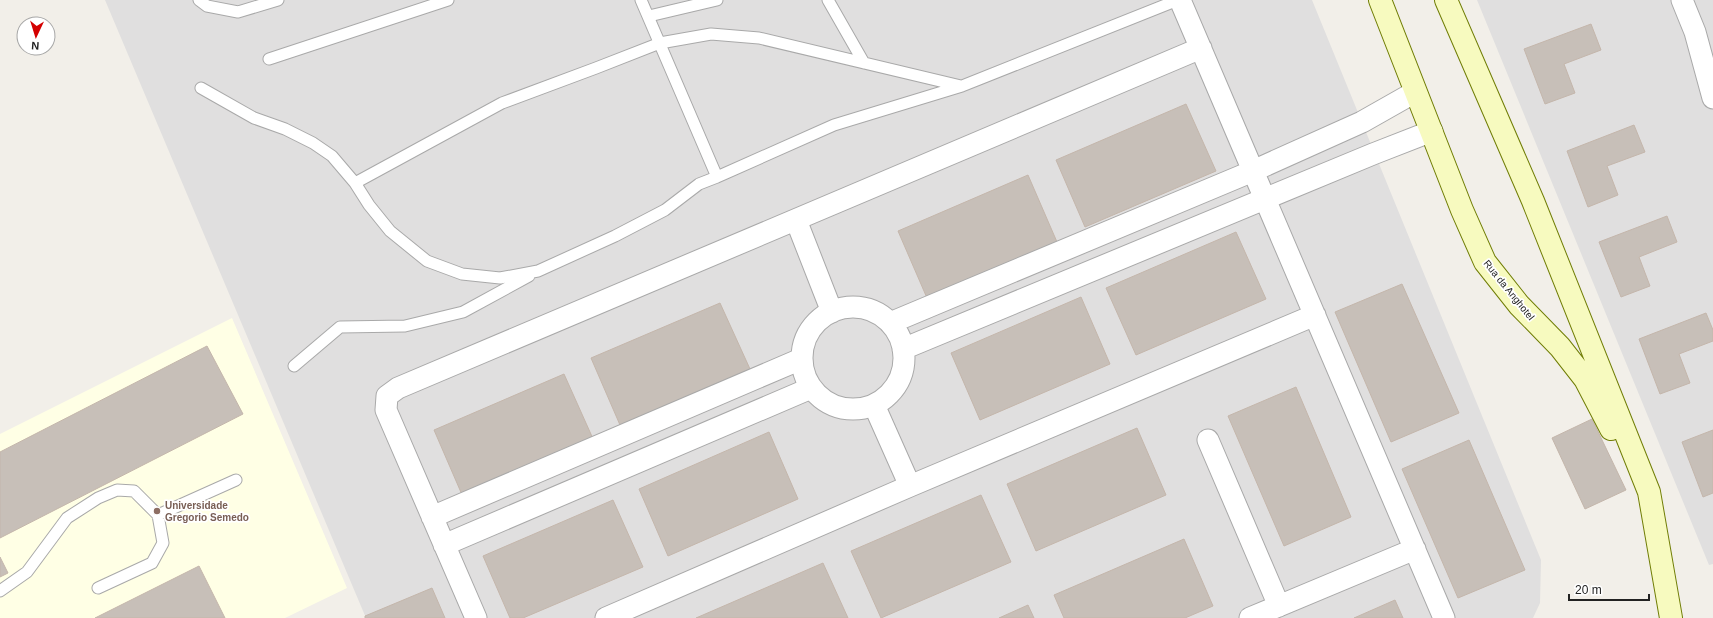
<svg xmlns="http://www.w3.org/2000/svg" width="1713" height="618" viewBox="0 0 1713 618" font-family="Arial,sans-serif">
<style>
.residential{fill:#e0dfdf}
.education{fill:#ffffe5}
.building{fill:#c7bfb8;stroke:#c4b6ab}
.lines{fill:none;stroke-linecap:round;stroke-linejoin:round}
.lane-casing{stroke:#a9a9a9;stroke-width:13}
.street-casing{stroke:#a9a9a9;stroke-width:23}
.secondary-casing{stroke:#707d05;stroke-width:24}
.lane{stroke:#fff;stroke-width:11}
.street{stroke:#fff;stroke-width:21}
.secondary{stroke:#f7fabf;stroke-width:22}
.education-dot{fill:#8d6e63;stroke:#fff;stroke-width:1.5}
.labels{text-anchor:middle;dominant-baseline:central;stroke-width:3.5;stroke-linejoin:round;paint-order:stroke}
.street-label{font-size:10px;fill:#222;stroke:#fff}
.education-label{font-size:10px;font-weight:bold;fill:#785e54;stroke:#fff;text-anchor:start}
</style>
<rect width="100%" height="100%" fill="#f2efe9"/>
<!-- residential -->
<path class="residential" d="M105 0H1312L1541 560 1540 603 1533 618H366Z
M1477 0H1713V564L1709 565Z"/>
<!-- education -->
<path class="education" d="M232 318 347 588 285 618H0V434Z"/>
<!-- building -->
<path class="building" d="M1591 24 1601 50 1564 64 1575 93 1545 104 1524 49Z
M1186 104 1216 171 1085 227 1056 160Z
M1634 125 1645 152 1607 166 1618 195 1588 207 1567 151Z
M1028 175 1057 242 927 298 898 231Z
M1667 216 1677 242 1639 257 1650 286 1621 297 1599 242Z
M1236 232 1266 299 1136 355 1106 288Z
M1402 284 1459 413 1391 442 1335 312Z
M1081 297 1110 364 980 420 951 353Z
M720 303 750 369 620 425 591 358Z
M1706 313 1713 330V341L1679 354 1690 383 1660 394 1639 339Z
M207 346 243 414 0 538V452Z
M564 374 594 441 463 497 434 430Z
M1296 387 1351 517 1284 546 1228 416Z
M1592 419 1626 490 1585 509 1552 438Z
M1137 428 1166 495 1036 551 1007 484Z
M1713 430V493L1703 497 1682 442Z
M769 432 798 499 668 556 639 489Z
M1469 440 1525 570 1458 598 1402 469Z
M981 495 1011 562 881 618 851 551Z
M613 500 643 567 523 618H510L483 556Z
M1184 539 1213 606 1185 618H1064L1054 595Z
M0 557 8 573 0 577Z
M823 563 848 618H696Z
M199 566 225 618H95Z
M432 588 445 618H365V616Z
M1395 600 1403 618H1354Z
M1028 605 1034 618H999Z"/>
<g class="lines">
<!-- lane casing -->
<g class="lane-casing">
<path id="lane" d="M199 0 207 6 238 12 278 0
M641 0 717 177
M828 0 864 63
M649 16 717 0
M269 59 448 0
M201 88 254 118 285 129 313 143 332 156 355 183 369 205 390 231 427 261 462 274 500 278 538 271 615 236 665 210 699 184 717 177 834 125 962 86 1178 0
M355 183 502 103 596 68 660 43 711 34 759 38 961 86
M294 366 340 327 405 326 463 312 529 276
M158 515 236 480
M0 591 27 572 67 518 98 498 117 490 134 491 158 515 163 543 152 563 98 588"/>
</g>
<!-- street casing -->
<g class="street-casing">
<path id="street" d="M1180 0 1444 618
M1682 0 1695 32 1713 98
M796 220 832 312
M802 358a51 51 0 1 1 102 0a51 51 0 1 1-102 0Z
M890 323 1253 171 1362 122 1415 92
M903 349 1373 154 1432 131
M874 405 910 486
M1208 440 1279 606
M432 517 801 359
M444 545 811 388
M476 618 386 410 387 396 398 388 1201 48
M606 618 910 486 1315 315
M1250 618 1415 549"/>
</g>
<!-- secondary casing -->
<g class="secondary-casing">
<path id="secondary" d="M1380 0 1462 210 1485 262 1519 305 1560 347 1585 379 1611 429
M1446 0 1533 201 1649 492 1671 618"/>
</g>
<!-- lane -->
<use href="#lane" class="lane"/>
<!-- street -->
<use href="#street" class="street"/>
<!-- secondary -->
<use href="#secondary" class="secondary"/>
</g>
<!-- markers -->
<circle class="education-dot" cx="157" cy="511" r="4"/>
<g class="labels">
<!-- street labels -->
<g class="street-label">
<text transform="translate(1509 290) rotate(51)">Rua da Anghotel</text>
</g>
<!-- education labels -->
<g class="education-label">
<text x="165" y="505">Universidade<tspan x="165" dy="12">Gregorio Semedo</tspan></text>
</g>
</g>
<!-- north arrow -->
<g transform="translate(36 36) rotate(184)"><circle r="19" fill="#ffffff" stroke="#a7a7a7"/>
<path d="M0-3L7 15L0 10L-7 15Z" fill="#d40000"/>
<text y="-6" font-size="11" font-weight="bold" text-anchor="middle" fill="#222222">N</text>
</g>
<!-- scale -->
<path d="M1569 594v6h80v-6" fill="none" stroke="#222222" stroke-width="2"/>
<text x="1575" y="594" font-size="12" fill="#222222" stroke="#ffffff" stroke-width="3" paint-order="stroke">20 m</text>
</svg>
